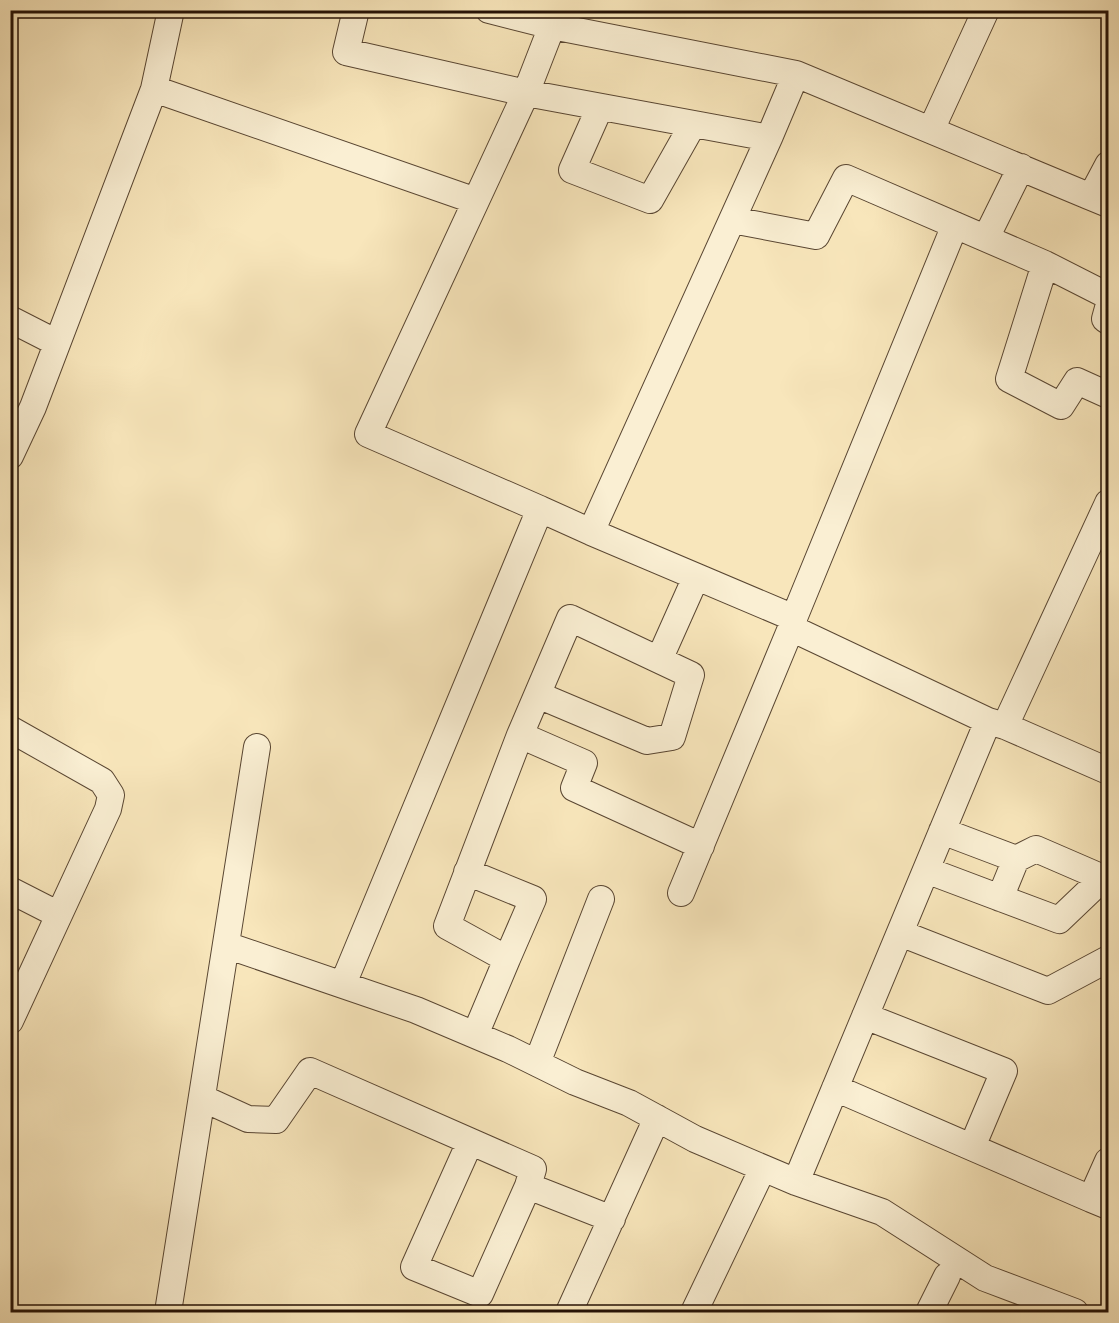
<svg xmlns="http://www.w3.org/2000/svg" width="1119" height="1323" viewBox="0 0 1119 1323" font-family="'Libre Caslon Text',serif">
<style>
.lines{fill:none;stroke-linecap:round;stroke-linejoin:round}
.street-casing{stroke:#594632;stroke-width:28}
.street{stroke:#faefd3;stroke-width:26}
</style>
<rect width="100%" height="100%" fill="#f8e6bb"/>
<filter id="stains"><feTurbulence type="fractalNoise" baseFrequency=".00333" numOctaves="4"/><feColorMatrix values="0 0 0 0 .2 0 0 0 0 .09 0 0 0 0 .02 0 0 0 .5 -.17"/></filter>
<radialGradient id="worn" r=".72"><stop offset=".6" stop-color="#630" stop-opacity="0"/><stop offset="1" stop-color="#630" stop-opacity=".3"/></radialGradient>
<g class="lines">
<!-- street casing -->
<g class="street-casing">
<path id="street" d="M356 10 346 52 526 93 552 26 796 74
M489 10 552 26
M154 89 476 201
M600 107 572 170 650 200 693 124
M931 130 986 10
M769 138 796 74 1091 197
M1108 165 1091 197 1108 204
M732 220 816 236 846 178 1045 264
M986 238 1021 167
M1108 296 1045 264 1009 379 1061 406 1077 381 1108 395
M1108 308 1105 319 1108 321
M10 319 57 343
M10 456 33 407 154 89 171 10
M1108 503 1005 726 1108 771
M540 509 591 532
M794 618 791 628 988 721 1005 726
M659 660 696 577
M10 729 102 781 111 795 108 809 10 1021
M520 735 570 618 691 675 672 737 647 741 538 695
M926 870 1059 920 1103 878 1036 849 1016 859 942 831
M467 872 533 899 507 959
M10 890 59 915
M681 893 791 628
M1000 898 1016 859
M900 933 1048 991 1108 959
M226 945 416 1010 508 1049 575 1082 629 1103 695 1139 796 1182 882 1212 985 1278 1075 1312
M343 984 540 509 368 434 526 93 769 138 591 532 794 618 955 225
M865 1016 1004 1071 972 1147
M475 1035 507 959 447 926 520 735 584 763 574 788 701 846
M537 1063 601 899
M835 1088 1091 1199
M202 1098 248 1119 276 1120 310 1071 533 1169 528 1186 480 1294 414 1267 470 1142
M1108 1161 1091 1199 1108 1206
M796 1182 988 721
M528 1186 612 1219
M168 1312 257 747
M569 1312 657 1118
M694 1312 763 1168
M929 1312 947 1276"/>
</g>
<!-- street -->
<use href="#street" class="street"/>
</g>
<!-- margin -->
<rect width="1119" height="1323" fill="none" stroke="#f8e6bb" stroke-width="36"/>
<rect x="12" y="12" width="1095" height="1299" fill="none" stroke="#241105" stroke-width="3"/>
<rect x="18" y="18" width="1083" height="1287" fill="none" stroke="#241105" stroke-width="1.5"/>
<rect width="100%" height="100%" filter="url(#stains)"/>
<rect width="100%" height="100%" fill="url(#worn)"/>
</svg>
